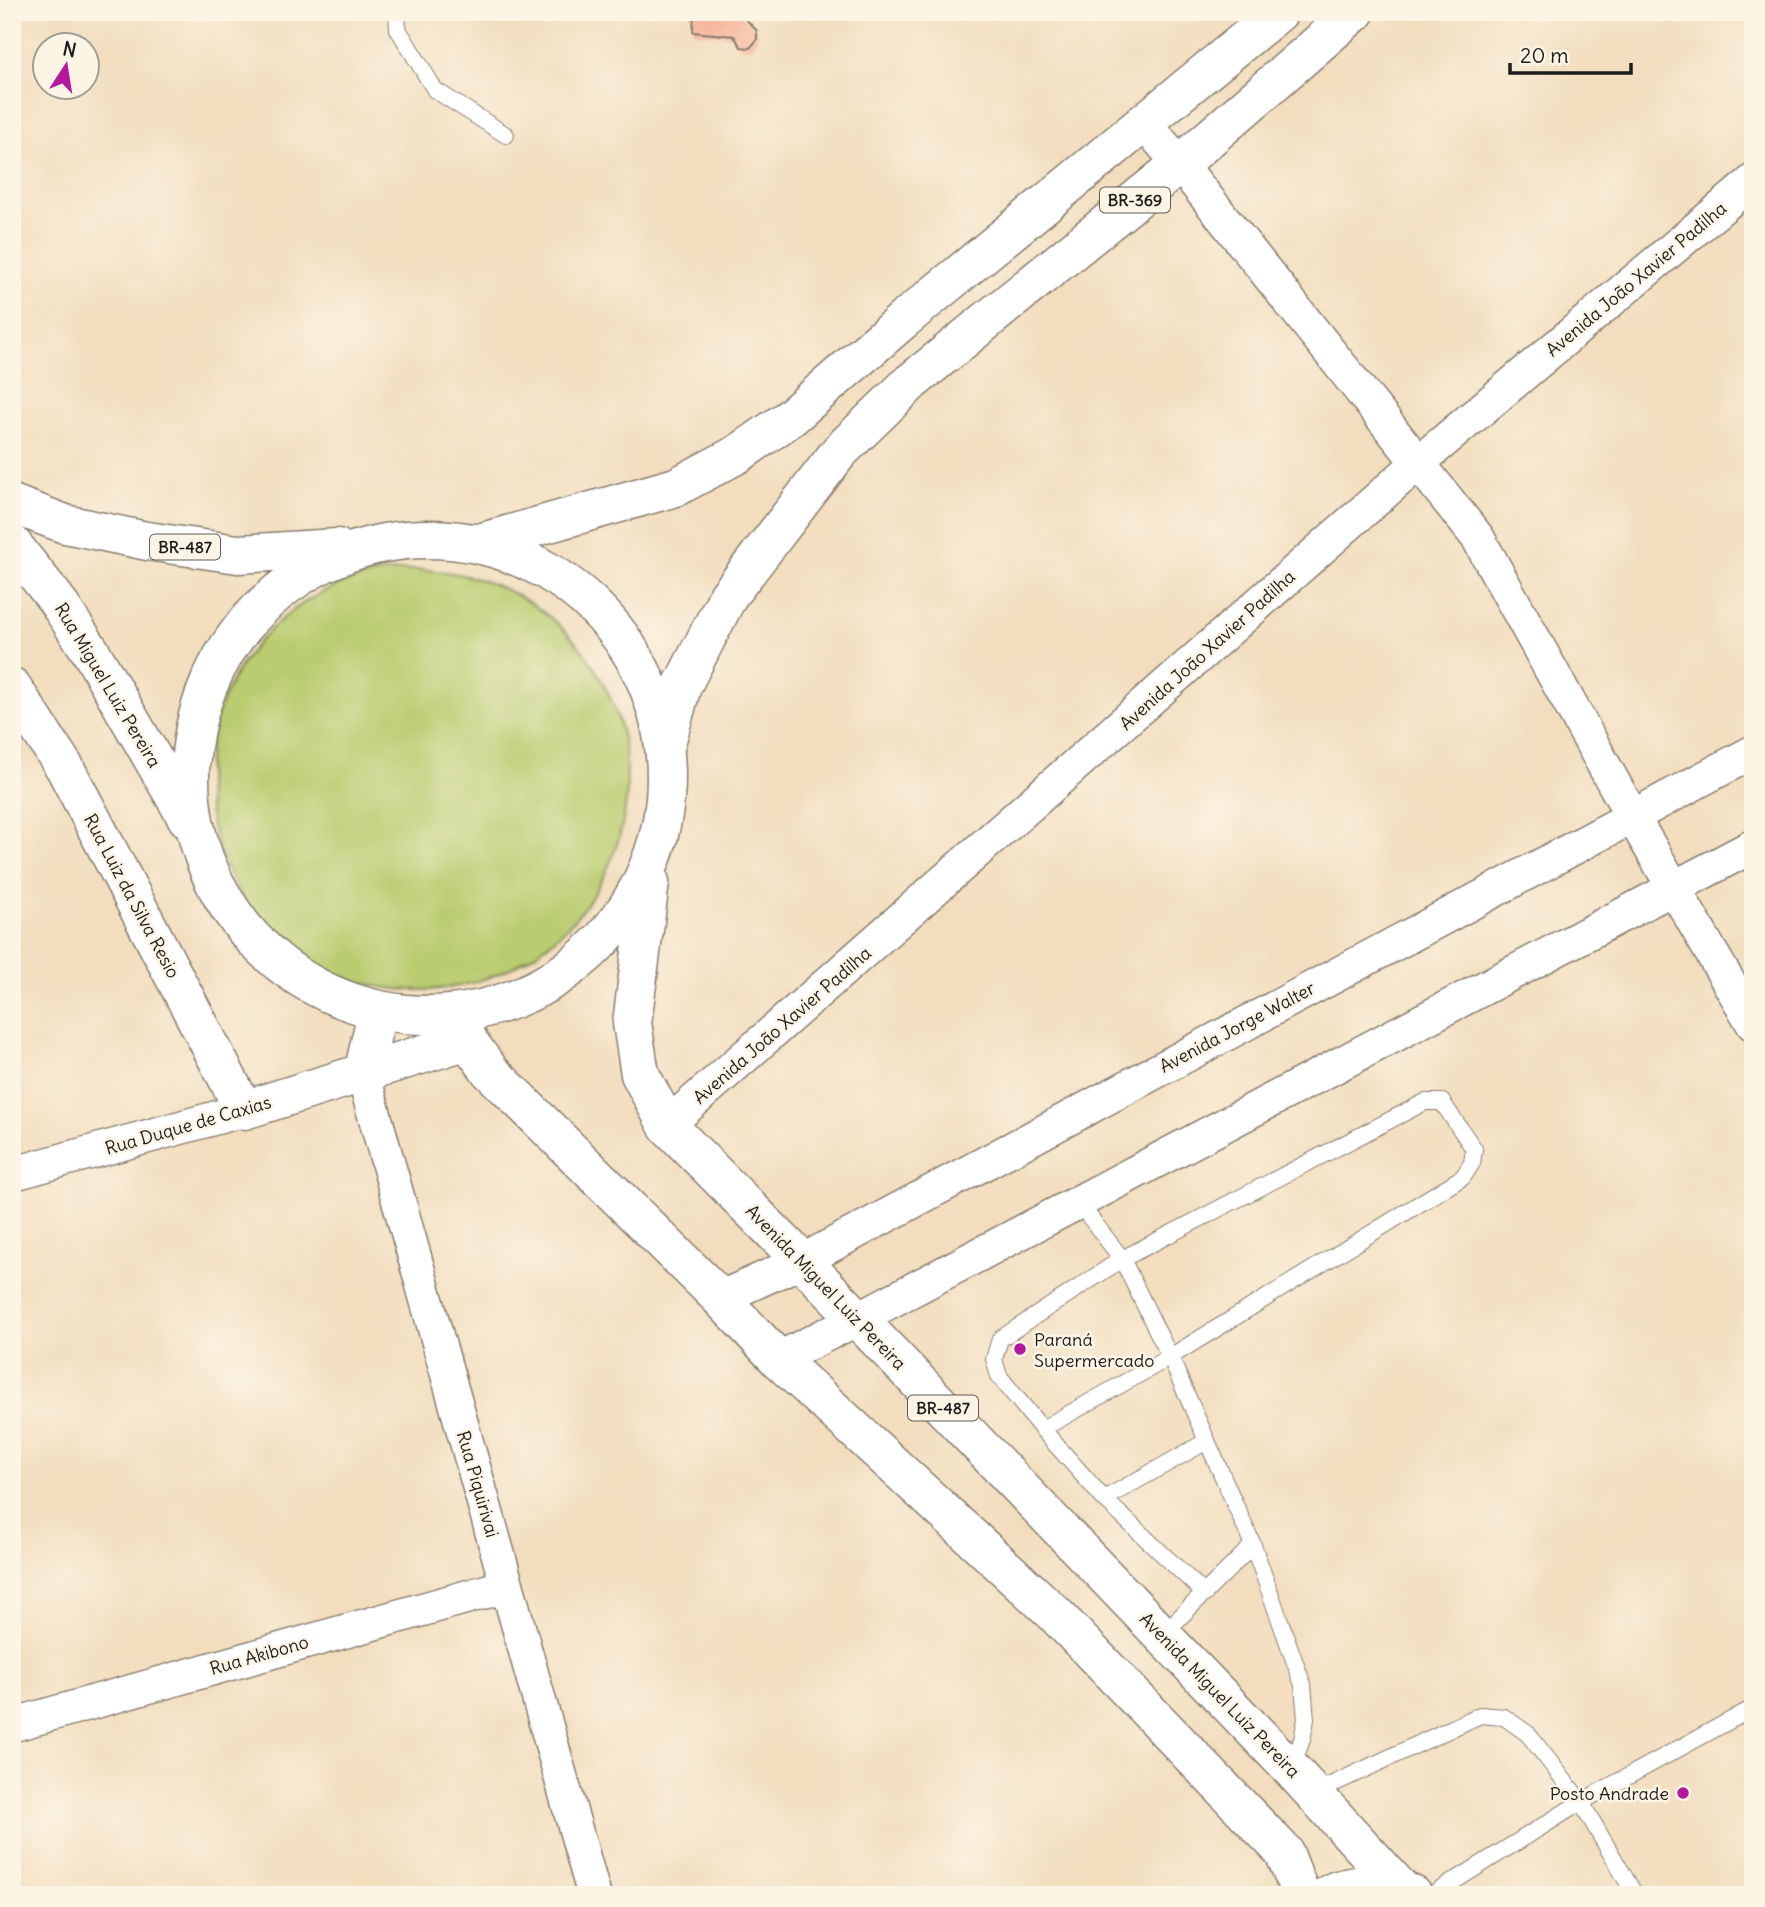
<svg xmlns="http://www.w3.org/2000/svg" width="1765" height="1907" viewBox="0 0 1765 1907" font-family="Delius,sans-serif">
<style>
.green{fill:#bacc6f;stroke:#6b7446;stroke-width:2}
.building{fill:#f7b197}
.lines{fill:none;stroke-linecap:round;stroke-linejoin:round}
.lane-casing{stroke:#877c6d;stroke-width:18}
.street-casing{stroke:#877c6d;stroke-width:36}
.secondary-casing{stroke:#877c6d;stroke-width:41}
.primary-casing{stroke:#877c6d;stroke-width:41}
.highway-casing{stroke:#877c6d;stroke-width:41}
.lane{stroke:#fff;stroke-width:16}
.street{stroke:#fff;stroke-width:33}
.secondary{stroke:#fff;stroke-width:38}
.primary{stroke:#fff;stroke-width:38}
.highway{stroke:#fff;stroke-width:38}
.poi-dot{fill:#b5179e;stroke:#fcf5e5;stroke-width:2.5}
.labels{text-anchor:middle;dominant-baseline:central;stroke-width:5;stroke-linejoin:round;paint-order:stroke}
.shield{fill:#fcf5e5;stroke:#5f5d58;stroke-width:2}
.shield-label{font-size:16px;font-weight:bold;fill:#1c1c1c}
.street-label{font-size:18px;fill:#1c1c1c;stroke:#fcf5e5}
.poi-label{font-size:18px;fill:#1c1c1c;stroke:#fcf5e5;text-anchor:start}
</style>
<rect width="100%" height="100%" fill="#fcf5e5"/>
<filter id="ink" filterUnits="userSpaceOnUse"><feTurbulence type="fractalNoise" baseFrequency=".0143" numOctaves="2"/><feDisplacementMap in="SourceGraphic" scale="14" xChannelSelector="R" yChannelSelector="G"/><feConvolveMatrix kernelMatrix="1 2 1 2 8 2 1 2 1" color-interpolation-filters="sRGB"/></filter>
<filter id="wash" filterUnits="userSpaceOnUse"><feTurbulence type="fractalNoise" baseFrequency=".00686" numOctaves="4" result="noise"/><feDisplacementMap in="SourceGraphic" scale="28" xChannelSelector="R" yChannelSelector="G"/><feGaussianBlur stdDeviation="1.57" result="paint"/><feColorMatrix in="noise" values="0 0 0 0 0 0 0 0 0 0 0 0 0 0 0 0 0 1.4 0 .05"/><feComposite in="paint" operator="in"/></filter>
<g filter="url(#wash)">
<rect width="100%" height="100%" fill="#f2ddbe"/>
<!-- green -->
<path class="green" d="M207 780a210 210 0 1 1 420 0a210 210 0 1 1-420 0Z"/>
<g id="blocks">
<!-- building -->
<path class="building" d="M694 12H739L757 31V40L750 48 741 47 734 36 693 32Z"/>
</g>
</g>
<g filter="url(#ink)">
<use href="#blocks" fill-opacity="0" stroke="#877c6d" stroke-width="2"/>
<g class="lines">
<!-- lane casing -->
<g class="lane-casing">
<path id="lane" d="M397 12 398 29 435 90 506 135
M1078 1202 1122 1259 1170 1357 1253 1545 1162 1635
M1042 1429 1170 1357 1463 1177 1472 1163 1474 1149 1442 1102H1425L1122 1259 1000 1339 994 1359 999 1376 1042 1429 1104 1499 1205 1594
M1104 1499 1207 1441
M1253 1545 1303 1685 1306 1719 1302 1740 1292 1766
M1314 1793 1480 1715 1504 1717 1528 1734 1581 1802 1635 1895
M1432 1895 1581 1802 1753 1708"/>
</g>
<!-- street casing -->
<g class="street-casing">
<path id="street" d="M1144 123 1180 164 1478 538 1632 816 1753 1024
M363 1074 594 1895
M667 1125 1418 463 1753 181
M12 1174 244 1110
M720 1298 802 1261 1753 752
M778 1359 857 1319 1753 846
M12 1725 506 1586"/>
</g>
<!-- secondary casing -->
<g class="secondary-casing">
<path id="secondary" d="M12 687 65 768 244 1110 468 1040
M363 1074 377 1012"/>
</g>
<!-- primary casing -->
<g class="primary-casing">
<path id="primary" d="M479 543 676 487 738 454 790 418 902 321 1279 12
M666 743 682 686 728 596 840 451 911 382 1180 164 1355 12"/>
</g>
<!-- highway casing -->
<g class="highway-casing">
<path id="highway" d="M12 504 65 524 147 541 238 554 337 548
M190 777a238 238 0 1 1 476 0a238 238 0 1 1-476 0Z
M12 544 55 598 91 652 187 818
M650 882 632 1023 640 1074 667 1125 802 1261 1291 1769 1403 1891
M449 1015 490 1071 720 1298 778 1359 1054 1613 1284 1852 1301 1895
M1328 1895C1334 1890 1341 1889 1350 1887 1374 1882 1390 1885 1413 1895"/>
</g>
<!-- lane -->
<use href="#lane" class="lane"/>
<!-- street -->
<use href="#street" class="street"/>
<!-- secondary -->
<use href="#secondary" class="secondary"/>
<!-- primary -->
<use href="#primary" class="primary"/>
<!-- highway -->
<use href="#highway" class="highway"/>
</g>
</g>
<!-- markers -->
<g class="poi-dot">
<circle cx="1020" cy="1349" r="7"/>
<circle cx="1683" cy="1793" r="7"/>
</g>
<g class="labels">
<!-- shield labels -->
<g class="shield">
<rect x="1100" y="187.5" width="70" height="25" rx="5"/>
<rect x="150" y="534.5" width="70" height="25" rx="5"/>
<rect x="908" y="1395.5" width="70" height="25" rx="5"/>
</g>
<g class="shield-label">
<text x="1135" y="200">BR-369</text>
<text x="185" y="547">BR-487</text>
<text x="943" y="1408">BR-487</text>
</g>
<!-- street labels -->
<g class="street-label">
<text transform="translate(1636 279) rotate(-40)">Avenida João Xavier Padilha</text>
<text transform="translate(1207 650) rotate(-42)">Avenida João Xavier Padilha</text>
<text transform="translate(108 685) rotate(59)">Rua Miguel Luiz Pereira</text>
<text transform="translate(132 896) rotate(62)">Rua Luiz da Silva Resio</text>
<text transform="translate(782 1025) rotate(-41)">Avenida João Xavier Padilha</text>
<text transform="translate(1237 1027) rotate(-28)">Avenida Jorge Walter</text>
<text transform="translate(188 1125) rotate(-16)">Rua Duque de Caxias</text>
<text transform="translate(826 1287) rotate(46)">Avenida Miguel Luiz Pereira</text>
<text transform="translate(478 1484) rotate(74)">Rua Piquirivai</text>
<text transform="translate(259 1655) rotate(-16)">Rua Akibono</text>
<text transform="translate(1220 1695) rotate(46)">Avenida Miguel Luiz Pereira</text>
</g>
<!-- poi labels -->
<g class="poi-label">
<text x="1034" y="1339">Paraná<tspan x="1034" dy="21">Supermercado</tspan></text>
<text x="1669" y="1793" text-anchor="end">Posto Andrade</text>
</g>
</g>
<!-- margin -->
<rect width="1765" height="1907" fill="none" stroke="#fcf5e5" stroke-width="42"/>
<!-- north arrow -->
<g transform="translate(66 66) rotate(12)"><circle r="33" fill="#fcf5e5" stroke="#a29e95" stroke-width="2"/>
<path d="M0-5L12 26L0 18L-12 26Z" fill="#b5179e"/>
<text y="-10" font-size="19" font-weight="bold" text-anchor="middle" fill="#1c1c1c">N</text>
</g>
<!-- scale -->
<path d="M1510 63v10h121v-10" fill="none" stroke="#1c1c1c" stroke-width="3.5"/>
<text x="1520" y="63" font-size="21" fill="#1c1c1c" stroke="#fcf5e5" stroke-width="5" paint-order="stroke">20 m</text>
</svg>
